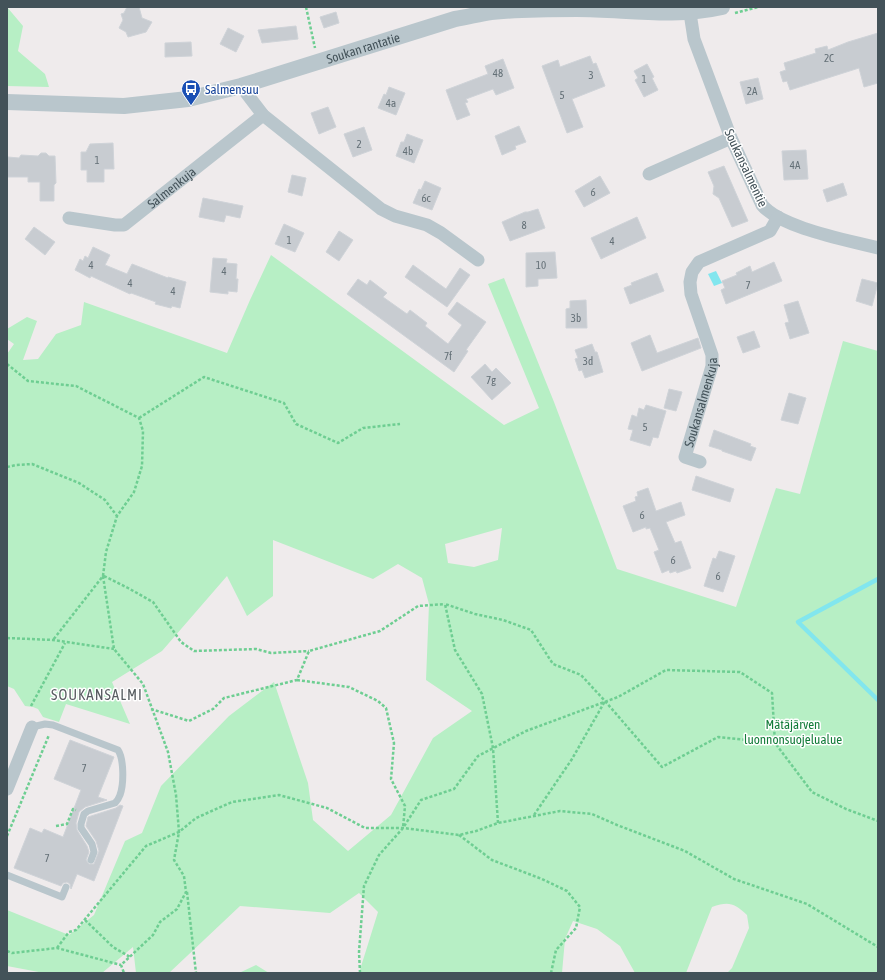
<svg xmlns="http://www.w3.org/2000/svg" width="885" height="980" viewBox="0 0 885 980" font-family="'Asap Condensed',sans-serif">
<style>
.green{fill:#b7efc5;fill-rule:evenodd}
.water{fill:#82e6ee}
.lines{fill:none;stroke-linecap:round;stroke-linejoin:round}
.stream{stroke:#82e6ee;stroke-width:4.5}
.building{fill:#c8ccd1;stroke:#cfd3d8}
.path{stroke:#6ece92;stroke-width:2.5;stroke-dasharray:3 2;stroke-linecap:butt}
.service{stroke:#b9c6cc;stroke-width:7}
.minor{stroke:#b9c6cc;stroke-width:13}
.tertiary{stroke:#b9c6cc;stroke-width:16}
.labels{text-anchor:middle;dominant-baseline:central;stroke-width:3;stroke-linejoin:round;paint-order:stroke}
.number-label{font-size:11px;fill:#647077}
.street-label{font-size:13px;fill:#435259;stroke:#fff}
.transit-label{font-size:13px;fill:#164399;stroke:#fff;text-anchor:start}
.park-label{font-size:13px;fill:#137c3a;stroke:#fff}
.quarter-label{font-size:15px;letter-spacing:1px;fill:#585d61;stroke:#fff}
</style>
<rect width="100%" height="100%" fill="#efebec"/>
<!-- green -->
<path class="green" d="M7 7 23 26 18 51 45 74 49 87 7 86Z
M271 255 504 425 539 408 488 284 504 278 554 402 617 569 736 607 776 488 800 494 843 341 878 351V973H727L732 968 749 928 747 915C734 903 729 901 712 907L686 973H635L620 946 597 929 573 921 565 939 562 973H359L378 912 359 893 330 913 240 906 169 973H136L133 947 102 973H44L7 966V910L69 935 94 915 125 841 142 833 161 786 229 716 274 682 308 783 313 820 348 851 391 815 433 738 472 711 426 680 429 604 422 578 398 564 373 579 273 540V596L247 616 227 576 162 651 112 682 130 724 66 704 59 722 43 717 38 709 33 707 25 706 14 689 7 686V354L14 344 7 339V329L27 317 37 321 23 360 38 359 56 334 81 325 84 302 227 353 250 300ZM502 528 498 560 474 567 448 563 445 544Z
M256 965 269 973H239Z"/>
<!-- water -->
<path class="water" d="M716 271 722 283 714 286 708 274Z"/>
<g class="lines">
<!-- stream -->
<path class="stream" d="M878 579 798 622 878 700"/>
</g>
<!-- building -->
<path class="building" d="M127 7H139L142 18 152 22 146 32 128 37 126 32 119 28 123 20 121 14 124 13Z
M336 12 339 23 324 28 320 17Z
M296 26 298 39 262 43 258 30Z
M228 28 244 36 236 52 220 44Z
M878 33V83L864 87 859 68 790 90 787 81 783 82 780 72 786 70 784 63 816 53 815 49 827 46 828 50 848 42Z
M191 42 192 56 165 57V43Z
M590 56 593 64 596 63 605 86 572 99 583 127 567 133 542 66 558 60 560 67Z
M503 59 514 88 496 95 493 89 466 99 468 102 465 103 470 115 457 120 446 90 488 74 485 66Z
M647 64 654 77 652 78 658 90 644 97 635 80 638 78 634 71Z
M758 78 763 99 746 104 740 82Z
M389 87 405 93 396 115 378 108 384 94 386 95Z
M328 107 336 127 319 134 311 113Z
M519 126 526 142 515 146 516 149 502 155 495 136Z
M364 127 372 150 353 157 344 134Z
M407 134 423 140 414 163 396 156 401 142H404Z
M113 143 114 169H104V182H87V170H81V152H86L90 144Z
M806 150 808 179 784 180 782 151Z
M41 153H46L49 156H55L56 183 54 185V201H40V182H28V177H7L8 157 19 158 21 155 38 156Z
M724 166 748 221 732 227 719 198 713 194 714 186 708 172Z
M292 175 306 178 302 196 288 192Z
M600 176 610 193 584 207 575 191Z
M425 181 441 188 432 210 413 203 419 189 421 190Z
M843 183 847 195 827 202 823 190Z
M203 198 243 206 240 218 226 215 224 222 199 217Z
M538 209 545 228 510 241 502 222 525 212H528Z
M637 217 646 238 601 259 591 238Z
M284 224 304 233 295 252 275 244Z
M34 227 55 242 45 255 25 239Z
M339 231 353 240 339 261 326 252Z
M93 247 110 255 105 265 127 274 132 264 168 278V277L186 282 180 308 172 306 171 308 155 304 156 302 131 293 130 294 91 276 90 278 75 270 80 259 83 261 85 256 88 258Z
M555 252 557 278 538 279V286L526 287V253Z
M213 258 227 259 226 263 237 264 236 279H238L237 292 228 291V294L210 292Z
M774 262 782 281 726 304 721 290 725 288 722 281 737 275 736 273 750 266 752 272Z
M413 265 446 289 460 268 470 275 447 307 405 277Z
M657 273 664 291 630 304 624 288 632 285 631 283Z
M358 279 367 285 370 280 387 293 383 297 407 314 410 310 427 323 425 326 448 344 462 325 448 314 457 302 486 322 466 350 468 351 454 372 347 294Z
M862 279 878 283 872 306 856 301Z
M586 300 587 328H566V309L570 308V301Z
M798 301 809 333 790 339 785 323 789 322 784 305Z
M754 331 760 347 743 353 737 337Z
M650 335 657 353 698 338 701 348 642 371 631 343Z
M592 344 595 352H597L603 372 585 378 582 370 579 371 575 359 578 358 575 350Z
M485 364 492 372 496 368 511 383 492 400 471 377Z
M669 389 682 392 676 411 664 408Z
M789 393 806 398 798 424 781 420Z
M646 405 666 411 658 438 653 437 650 446 630 440 633 430 628 429 632 415 637 417 639 408 644 410Z
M714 430 751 444 750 446 756 448 751 461 722 451V450L709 446Z
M696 476 734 489 730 502 692 490Z
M648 488 656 511 681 502 685 515 666 522 675 543 681 541 691 568 677 573 676 571 670 573 669 570 662 573 654 552 659 550 650 528 646 529V527L633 532 623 506 636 501 635 497 638 496 637 492Z
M719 551 735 556 723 592 704 586 713 558 716 559Z
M70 740 114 757 98 797 107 800 85 807 79 812 76 823 77 830 87 846 89 852 86 860 89 864H94L99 851 96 841 86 826 88 817 116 808 120 805 123 806 94 881 77 874 71 889 70 884 67 882 63 883 61 886 14 868 30 828 42 833 44 829 63 837 81 790 54 779Z"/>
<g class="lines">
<!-- path -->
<path class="path" d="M306 7 315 48
M735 13 758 7
M7 364 28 381 76 386 139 418 143 431 142 466 134 492 117 516 106 552 103 576 53 640
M139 418 204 377 284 403 296 424 338 443 363 428 400 424
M7 467 16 465 32 464 79 483 105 500 117 516
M103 576 114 649 143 684 168 752 176 795 179 832 174 860 184 876 186 892 177 909 160 922 153 935 121 965 124 973
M104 576 128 588 153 602 181 642 194 651 256 649 271 653 309 651
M7 638 53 640 114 649
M297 680 349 687 378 701 386 708 394 743 391 779 405 806 403 828
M31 706 65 643
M151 709 189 721 213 709 224 698 297 680 309 651 380 631 418 606 445 604
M534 815 572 759 605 701
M498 823 493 748 482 694 455 650 445 604 475 614 503 620 531 630 553 664 581 675 605 701 662 767 718 737 775 743 812 792 846 809 878 821
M56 826 67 824 73 809 76 810
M459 835 492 860 542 879 567 891 580 907 576 928 556 950 551 973
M7 836 49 735
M187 892 196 973
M85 920 113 947 130 957
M57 948 69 932 76 930 146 846 179 832 196 818 232 802 279 795 327 808 365 828H403L459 835 476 831 498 823 560 811 592 814 617 825 685 851 734 879 807 904 878 947
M7 951 12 953 57 948 121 965
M360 973 359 952 364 886 379 855 403 828 421 800 454 789 478 756 526 731 618 697 666 670 740 672 772 693 775 743"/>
<!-- service -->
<path class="service" d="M32 727 45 724 53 725 118 750C124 759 124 784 120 795 119 798 117 801 115 803L88 811 84 814 81 824V828L92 844 94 852 91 860
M7 875 62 897 66 887"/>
<!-- minor -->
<g class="minor">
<path d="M690 13 694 39 731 138 762 205C781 228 848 240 878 248"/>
<path d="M241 86 263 115 381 209 395 216 427 225 441 233 478 260"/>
<path d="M649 174 731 138"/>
<path id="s1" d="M69 218 115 225H124L263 115"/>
<path id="s2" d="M700 462 685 457 712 366V355L691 294 690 282 692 272 699 262 770 231 778 217"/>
<path d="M7 789 32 727"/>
</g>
<!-- tertiary -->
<path class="tertiary" id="s3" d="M7 102 124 106 188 99 241 86 455 19C467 17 479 14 491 12 519 9 548 9 577 9 625 9 674 18 722 7"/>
</g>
<!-- icons -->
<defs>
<g id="bus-pin" transform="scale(1)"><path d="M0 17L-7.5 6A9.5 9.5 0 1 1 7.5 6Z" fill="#1a4fb4" stroke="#fff"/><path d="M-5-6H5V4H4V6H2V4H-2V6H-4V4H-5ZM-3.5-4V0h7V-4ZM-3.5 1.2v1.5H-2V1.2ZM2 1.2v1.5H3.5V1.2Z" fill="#fff"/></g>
</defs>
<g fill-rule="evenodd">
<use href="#bus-pin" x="191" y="89"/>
</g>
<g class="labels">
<!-- number labels -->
<g class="number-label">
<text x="829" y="58">2C</text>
<text x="498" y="73">48</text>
<text x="591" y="75">3</text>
<text x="644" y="79">1</text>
<text x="752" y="91">2A</text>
<text x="562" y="95">5</text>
<text x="391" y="103">4a</text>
<text x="359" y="144">2</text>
<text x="408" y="151">4b</text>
<text x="97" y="160">1</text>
<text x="795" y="165">4A</text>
<text x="593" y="192">6</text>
<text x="426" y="198">6c</text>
<text x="524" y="225">8</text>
<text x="289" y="240">1</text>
<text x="612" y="241">4</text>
<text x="91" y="265">4</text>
<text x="541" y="265">10</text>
<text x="224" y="271">4</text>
<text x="130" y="283">4</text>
<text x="748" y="285">7</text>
<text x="173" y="291">4</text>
<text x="576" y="318">3b</text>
<text x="448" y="356">7f</text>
<text x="588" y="361">3d</text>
<text x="491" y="380">7g</text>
<text x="645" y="427">5</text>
<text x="642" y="515">6</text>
<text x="673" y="560">6</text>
<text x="718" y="576">6</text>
<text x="84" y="768">7</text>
<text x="47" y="858">7</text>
</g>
<!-- street labels -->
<g class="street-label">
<text stroke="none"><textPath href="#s3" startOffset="364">Soukan rantatie</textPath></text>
<text transform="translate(746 168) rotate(65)">Soukansalmentie</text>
<text stroke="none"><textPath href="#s1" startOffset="116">Salmenkuja</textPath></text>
<text stroke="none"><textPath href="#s2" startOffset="73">Soukansalmenkuja</textPath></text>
</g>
<!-- transit labels -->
<g class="transit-label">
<text x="205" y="89">Salmensuu</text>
</g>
<!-- park labels -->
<g class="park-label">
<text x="793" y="724">Mätäjärven<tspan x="793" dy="15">luonnonsuojelualue</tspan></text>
</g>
<!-- quarter labels -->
<g class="quarter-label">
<text x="97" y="694">SOUKANSALMI</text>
</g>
</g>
<!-- border -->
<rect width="885" height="980" fill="none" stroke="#435259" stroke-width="16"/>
</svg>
